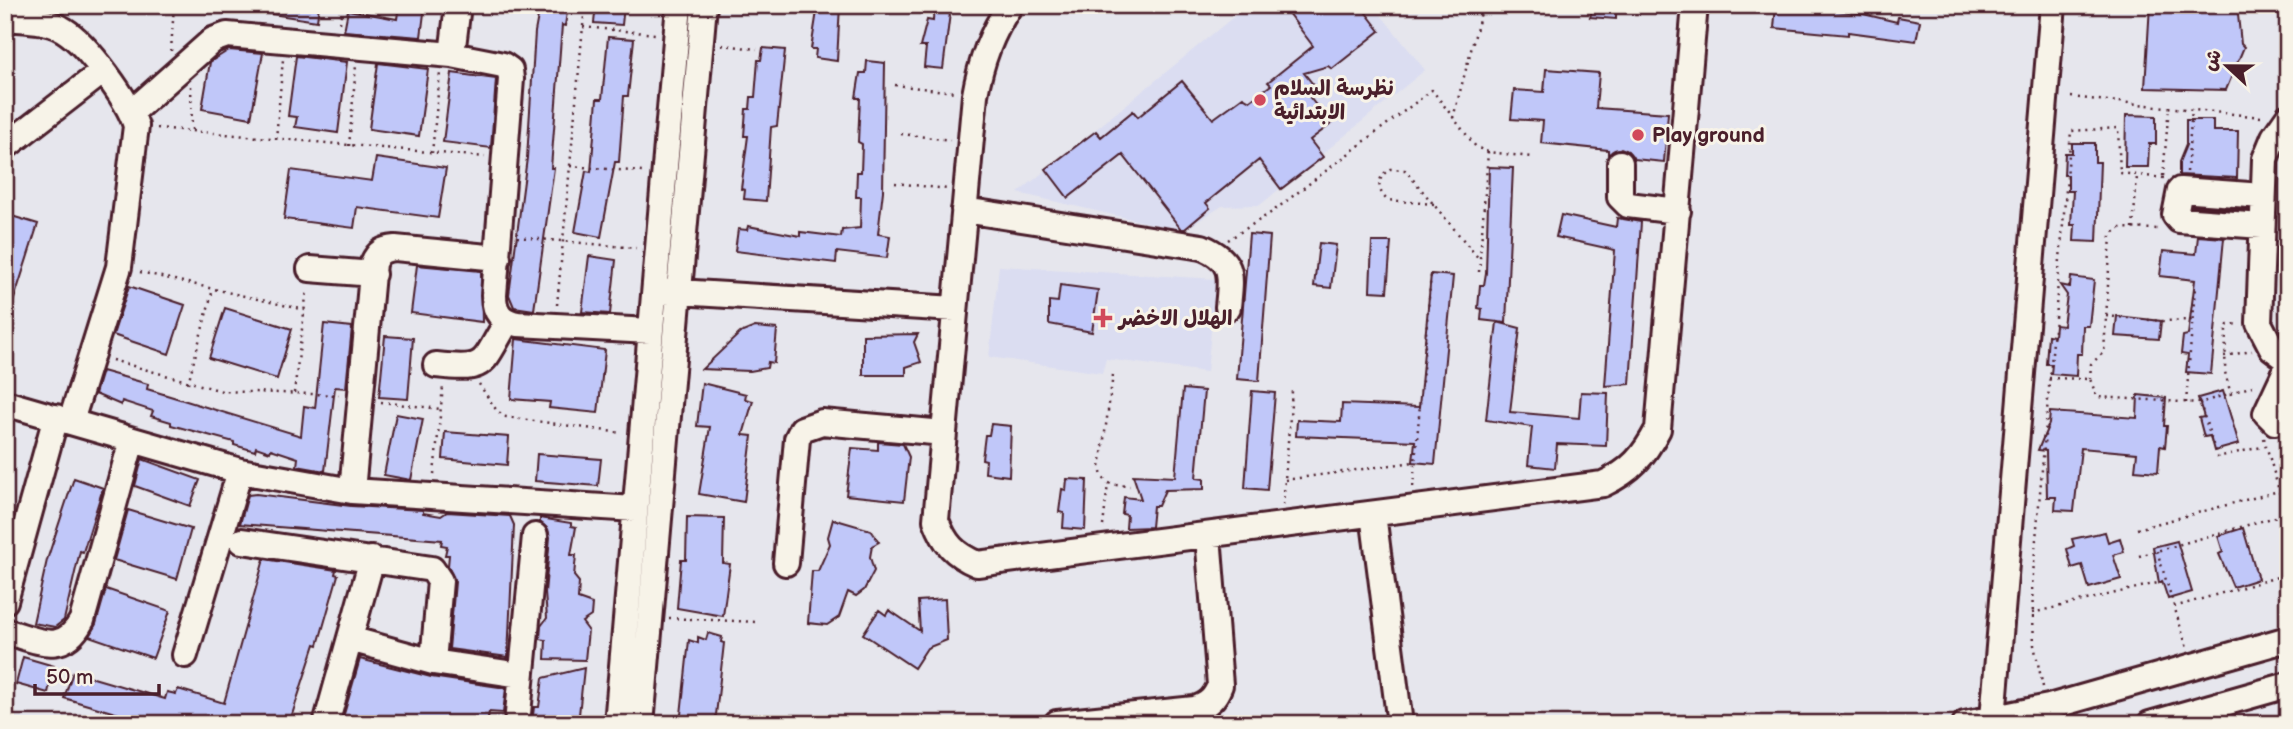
<svg xmlns="http://www.w3.org/2000/svg" width="2293" height="729" viewBox="0 0 2293 729" font-family="'Balsamiq Sans','Playpen Sans Arabic',sans-serif">
<style>
.built{fill:#dbddf1}
.building{fill:#c0c7f9;stroke:#4a1f2b;stroke-width:2}
.lines{fill:none;stroke-linecap:round;stroke-linejoin:round}
.minor-casing{stroke:#4a1f2b;stroke-width:30}
.path{stroke:#4a1f2b;stroke-width:2.5;stroke-dasharray:2 5;stroke-linecap:butt}
.minor{stroke:#f7f3e8;stroke-width:24}
.poi-dot{fill:#d1495b;stroke:#f7f3e8;stroke-width:2.5}
.labels{text-anchor:middle;dominant-baseline:central;stroke-width:6;stroke-linejoin:round;paint-order:stroke}
.poi-label{font-size:21px;font-weight:bold;fill:#4a1f2b;stroke:#f7f3e8;text-anchor:start}
</style>
<rect width="100%" height="100%" fill="#e6e6ed"/>
<filter id="ink" filterUnits="userSpaceOnUse"><feTurbulence type="fractalNoise" baseFrequency=".0143" numOctaves="2"/><feDisplacementMap in="SourceGraphic" scale="14" xChannelSelector="R" yChannelSelector="G"/><feConvolveMatrix kernelMatrix="1 2 1 2 8 2 1 2 1" color-interpolation-filters="sRGB"/></filter>
<g filter="url(#ink)">
<!-- built -->
<path class="built" d="M1248 5H1373L1425 70 1260 205 1222 206 1183 231 1018 193Z
M999 266 1216 279 1207 372 1106 359 1102 373 989 357Z"/>
<!-- building -->
<path class="building" d="M266 5H319L317 21 265 13Z
M399 5H425L421 37 344 31 348 10 397 19Z
M540 5H568L565 26 562 25 551 168H554L534 310 514 307 509 295 527 158 535 32Z
M596 5H624L622 25 594 23Z
M818 5H840L837 61 815 58 816 49H811Z
M934 5H951L943 69 924 67 926 47H920L927 20 933 21Z
M1282 5H1360L1380 31 1332 69 1328 66 1304 73 1316 88 1307 94 1331 124 1310 140 1323 157 1281 189 1259 160 1206 203 1210 208 1185 229H1181L1123 155 1068 198 1046 169 1096 131 1101 137 1133 111 1138 117 1182 81 1213 119 1243 97 1250 101 1271 85 1268 82 1313 46Z
M1594 5H1616V19L1590 17Z
M1776 5 1859 13 1897 22 1898 17 1920 21 1916 41 1848 32V35L1774 28Z
M2150 5H2237L2241 44 2244 47 2226 90 2145 88Z
M608 37 634 39 628 96H624L619 162H615L601 237 575 232 586 171 591 172 597 99H602Z
M763 48 785 50 777 126 771 127 766 201 744 199 745 190 741 189 748 136H744L746 109H750L751 97H755L758 60H761Z
M229 50 263 53 251 118 202 109 210 62Z
M296 56 347 62 338 133 295 127 297 117 288 116Z
M867 61 885 63 883 191 878 234 890 236 887 258 837 252 836 263 735 251 738 229 747 230 748 226 800 236V232L841 237 842 230 860 228 861 197H856L857 172H861L862 144 858 142 860 98H856L860 73H866Z
M378 63 428 69 419 136 369 129Z
M1546 69 1599 73 1596 108 1668 113 1664 162 1634 159 1628 151 1621 148 1608 155V150L1541 143 1543 121 1511 119 1514 90 1544 92Z
M452 73 496 79 491 148 443 142Z
M2126 115 2156 116V144H2149L2148 167H2125Z
M2186 120H2213V131H2238L2237 178 2179 175V162L2186 145Z
M2072 143H2095V162H2100L2097 242 2074 241 2075 225H2071L2073 191H2068V175H2064L2065 153H2072Z
M376 158 446 168 438 218 357 207 354 228 284 219 291 170 372 181Z
M1489 167 1513 168 1506 323 1481 320 1482 309 1478 308 1480 285H1484L1486 273Z
M5 214 38 224 8 318H5Z
M1561 215 1616 227 1617 218 1641 222 1630 384 1605 386 1615 250 1556 237Z
M1249 234 1270 236 1259 381 1237 379Z
M2198 236 2224 238 2211 374 2186 372 2188 355 2181 354 2183 336 2188 335 2195 280 2160 276 2163 251 2196 254Z
M1372 242H1391L1387 292 1370 291Z
M1319 243 1336 245 1331 288 1314 286Z
M589 256 616 260 610 314 582 312Z
M417 265 481 271 482 322 411 313Z
M1431 274 1453 276 1435 464 1413 462 1415 441 1296 436 1297 420 1341 422 1342 404 1419 407Z
M2071 277 2094 280 2089 326H2083L2082 354H2077L2076 376 2051 374 2052 364H2046L2048 335 2054 336 2055 325 2063 326 2067 295 2060 285 2070 287Z
M1060 285 1098 290 1092 332 1049 324V301L1058 302Z
M129 286 185 305 169 354 113 335Z
M225 308 292 329 277 379 209 358Z
M2117 316 2161 321 2159 339 2115 336Z
M1497 322 1520 328 1510 412 1579 418 1581 392 1608 393 1606 446 1557 444 1555 468 1528 465 1532 427 1486 420Z
M324 324 352 327 346 388 335 387 325 471 297 466 298 458 271 449 270 452 256 447 255 451 234 445V442L171 425V422L151 416 153 411 122 401 121 405 95 394 102 371 148 384 147 389 301 436 304 406 315 408Z
M755 327 777 329 774 363 768 362 767 368 750 371 702 369 740 333Z
M918 334 914 342 921 362 906 367V375H863V335Z
M385 336 413 338 408 399 379 397Z
M516 339 605 350 598 413 549 408 550 402 511 399Z
M702 383 746 394 745 399 753 401 743 435 752 436 744 502 699 494 710 427 697 426Z
M1183 389 1204 391 1196 478 1204 479V489L1165 490 1158 506H1153L1151 527 1126 528 1127 515 1122 514 1124 497 1141 499 1133 475 1175 477Z
M1252 391 1275 393 1267 490 1245 488Z
M2223 391 2239 444 2214 451 2210 436 2204 437 2199 418 2204 417 2198 398Z
M2138 395 2166 398 2164 426H2167L2165 447 2160 446 2158 472 2135 470 2137 453 2081 448 2074 511 2055 510 2056 497H2047L2046 451 2038 450 2049 424 2050 412 2137 418Z
M396 414 423 419 411 480 384 475Z
M991 424 1011 426 1009 476 985 473 986 460 982 459 985 435H989Z
M445 432 509 437 507 465 443 459Z
M878 442 903 444 909 457 904 501 846 495 852 448 878 450Z
M537 454 601 459 598 486 535 481Z
M142 459 200 480 190 506 135 486Z
M74 478 103 488 83 552 80 551 64 620 55 627 33 623 47 560Z
M1067 479 1087 480 1085 530 1063 528 1064 513 1059 512 1062 489 1066 490Z
M256 494 351 506 423 510V513L441 516 447 512 510 516 514 525 508 657 449 649 455 582 448 566 449 555H445L447 546 441 545 442 540 240 524 248 495Z
M128 510 191 529 177 579 114 560Z
M687 517 724 518 723 563 730 564 723 616 677 608 681 560H686Z
M540 518 571 523V526L576 527 571 555H576L574 576 579 582 578 599 592 604 591 616 582 622 588 630 585 660 545 659 546 640 540 639 541 626 547 618 545 593 550 537 548 529 540 522Z
M833 519 871 530 879 542 872 546 870 557 874 571 864 590 856 596 848 592 839 617 827 625 808 623 812 571H818L830 544 828 537Z
M2243 528 2258 579 2233 587 2219 554 2223 552 2218 536Z
M2105 532 2108 542 2120 538 2124 552 2113 555 2121 579 2089 588 2082 565 2072 568 2067 549 2074 546 2072 539Z
M2177 541 2192 592 2168 599 2162 581 2159 583 2153 547Z
M264 559 336 570 335 574 338 575 318 645 315 644 289 724H226L204 718 202 724H153L64 698 73 672 165 699 167 692 176 694 178 689 224 703Z
M106 589 170 611 153 658 89 636 96 624Z
M945 599 947 640 927 648 914 668 863 634 879 610 886 615 889 610 920 631 918 601Z
M708 633 722 637 721 642 724 643 715 724H680L689 640 698 643V637L706 640Z
M23 657 54 666 48 693 16 684Z
M360 659 431 677 506 688 503 713 489 712 487 724 342 721Z
M584 668 578 724H532L534 707H539L543 678Z"/>
<g class="lines">
<!-- minor casing -->
<g class="minor-casing">
<path id="minor" d="M1010 5C991 34 981 61 975 95L936 520C945 544 954 554 977 564L1603 484C1631 471 1644 456 1658 429L1695 5
M5 18C25 20 47 19 64 30 87 44 129 101 136 126L119 267 71 421
M452 55 458 5
M132 112 213 40 227 35 452 55 503 65 510 70 511 79 494 295C494 312 501 321 518 324L650 331
M2288 117 2274 137 2265 159 2259 323 2272 348 2288 360
M5 147 102 72
M1620 163V197L1628 205 1678 211
M964 210 1202 247C1235 261 1231 276 1228 307
M2262 226 2179 220 2175 215 2180 190 2263 196
M310 269 373 274
M662 291 955 309
M436 365C489 371 481 364 507 322
M2288 366 2266 413 2275 422 2288 420
M5 403 240 471 352 491 635 509
M352 491 373 263C378 252 383 249 395 248L498 258
M1373 514 1400 724
M242 541 432 569 440 581 433 662
M786 563 797 439 802 429 822 422 944 433
M5 601 56 417
M5 631C37 640 63 657 82 620L132 440
M350 639 433 662 521 675
M185 655 240 471
M1993 718 2053 5
M1057 723 1195 709C1209 704 1215 698 1220 685L1208 536
M326 724 372 559
M517 724 535 536
M617 724 679 5
M641 724 704 5
M1965 724 2049 707 2288 639
M2150 724 2288 685"/>
</g>
<!-- path -->
<path class="path" d="M340 23 342 5
M583 27 655 34
M722 45 757 49
M171 51 174 5
M895 85 954 92
M191 86 192 131
M2071 97 2261 117
M1453 118 1483 5
M157 128 485 157
M901 134 950 140
M276 139 283 59
M349 146 356 65
M432 153 440 73
M570 166 643 172
M2187 172 2192 109
M2163 176 2169 106
M895 183 948 189
M1434 204 1387 200C1376 189 1377 177 1390 169L1405 170 1480 260
M2133 229 2137 176
M517 237 636 248
M1228 240 1272 212 1432 90 1476 147 1488 152 1531 157
M140 272 305 310
M1479 272 1488 152
M557 305 585 5
M2106 316 2161 321 2192 320
M2224 356 2252 351
M112 360 222 391 339 395
M1113 375 1100 468C1103 486 1114 485 1130 486
M2049 378 2090 379 2097 397 2200 403 2256 385
M2090 379 2091 364 2104 352 2111 235 2119 228 2160 229
M188 383 213 289
M479 384 497 411 506 417 622 433
M294 393 307 289
M2231 395 2225 372 2226 329 2228 325 2237 324
M381 402 441 409
M2186 403 2195 288
M2200 403 2217 457 2266 446
M2264 438 2288 522
M434 474 443 387
M1285 480 1413 462
M1413 487 1431 274
M1283 505 1292 391
M1103 526 1108 484
M2137 529 2279 491
M2157 551 2187 648
M2139 556 2286 514
M2174 607 2288 574
M2032 613 2166 581
M669 618 757 622
M2043 687 2034 645 2032 586 2071 131 2118 128 2120 173 2164 178"/>
<!-- minor -->
<use href="#minor" class="minor"/>
</g>
</g>
<!-- markers -->
<g class="poi-dot">
<circle cx="1260" cy="100" r="7"/>
<circle cx="1638" cy="135" r="7"/>
<path d="M1099.5 307.5h7v7h7v7h-7v7h-7v-7h-7v-7h7z"/>
</g>
<g class="labels">
<!-- poi labels -->
<g class="poi-label">
<text x="1274" y="88">نظرسة السلام<tspan x="1274" dy="24">الابتدائية</tspan></text>
<text x="1652" y="135">Play ground</text>
<text x="1119" y="318">الهلال الاخضر</text>
</g>
</g>
<!-- margin -->
<rect width="2293" height="729" fill="none" stroke="#f7f3e8" stroke-width="28"/>
<rect x="14" y="14" width="2265" height="701" fill="none" stroke="#4a1f2b" stroke-width="2.5" filter="url(#ink)"/>
<!-- north arrow -->
<g transform="translate(2227 66) rotate(292)" stroke="#f7f3e8" stroke-width="5" paint-order="stroke">
<path d="M0-5L12 26L0 18L-12 26Z" fill="#4a1f2b"/>
<text y="-10" font-size="19" font-weight="bold" text-anchor="middle" fill="#4a1f2b">ش</text>
</g>
<!-- scale -->
<path d="M35 684v10h124v-10" fill="none" stroke="#4a1f2b" stroke-width="3.5"/>
<text x="46" y="684" font-size="21" fill="#4a1f2b" stroke="#f7f3e8" stroke-width="5" paint-order="stroke">50 m</text>
</svg>
